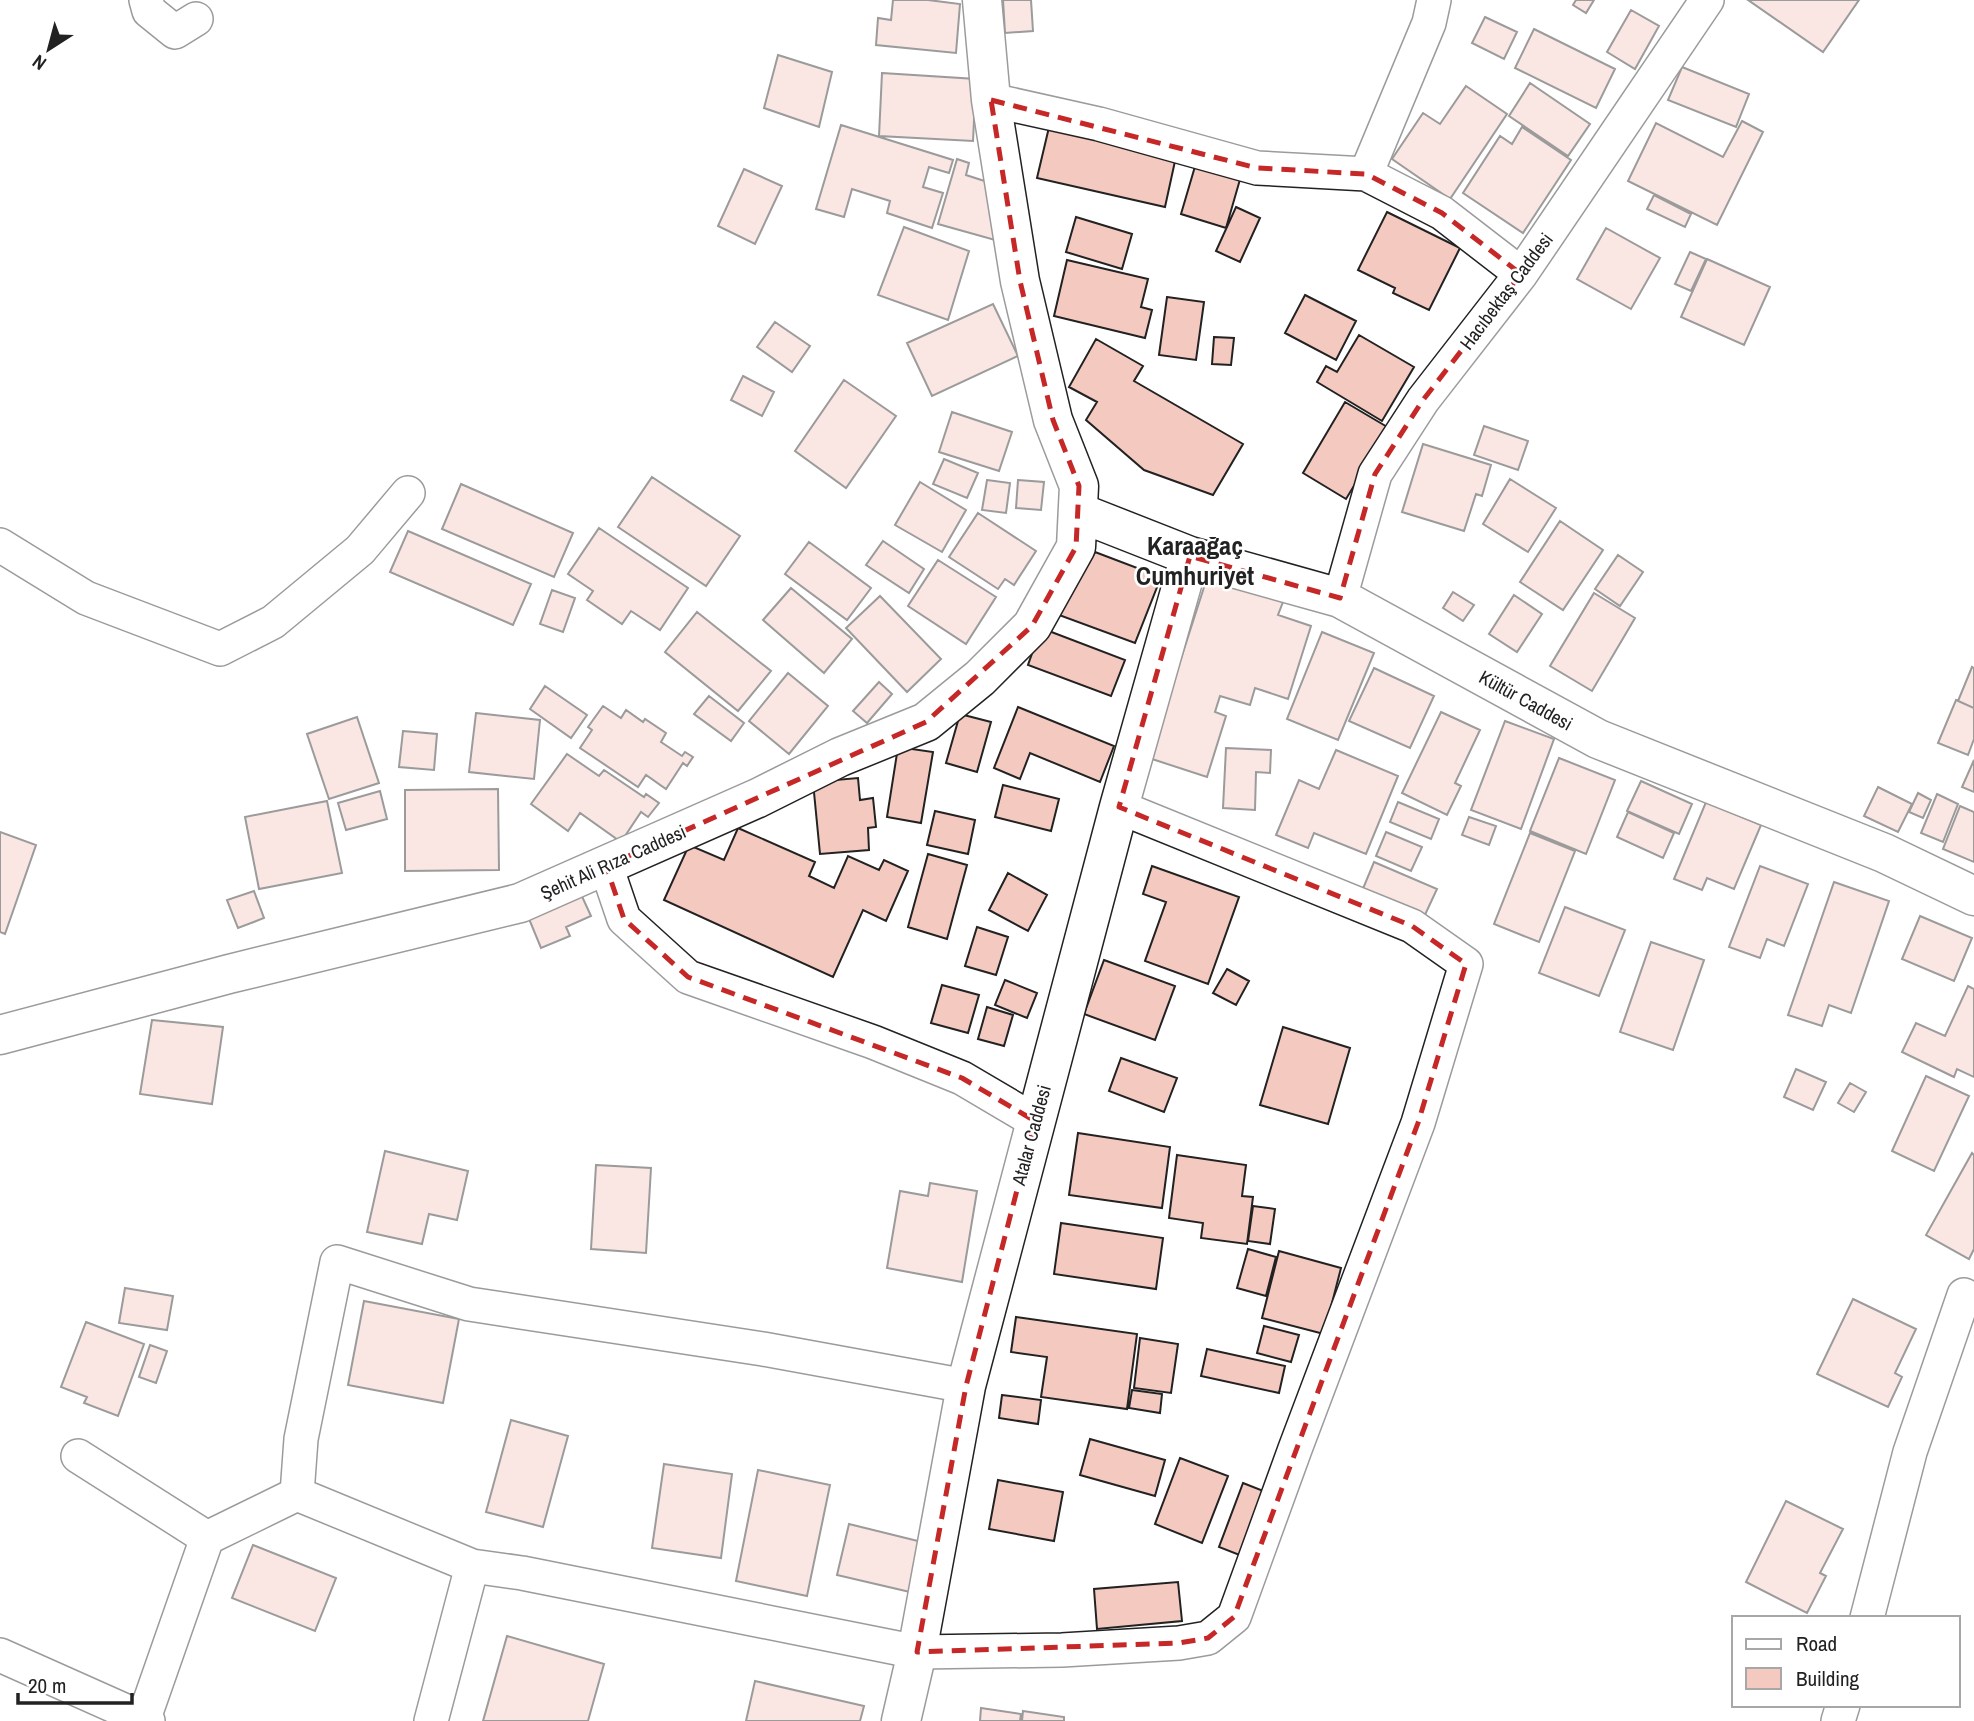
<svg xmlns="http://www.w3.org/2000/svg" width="1974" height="1721" viewBox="0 0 1974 1721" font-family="'Archivo Narrow',sans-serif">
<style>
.building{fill:#f3c9c0;stroke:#222;stroke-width:2}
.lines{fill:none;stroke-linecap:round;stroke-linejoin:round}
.street-casing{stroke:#222;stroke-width:36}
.secondary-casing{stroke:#222;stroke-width:41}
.street{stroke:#fff;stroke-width:33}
.secondary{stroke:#fff;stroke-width:38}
.marked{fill:none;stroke:#c62828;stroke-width:5;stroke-dasharray:14 9;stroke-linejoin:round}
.labels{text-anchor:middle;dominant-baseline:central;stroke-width:5;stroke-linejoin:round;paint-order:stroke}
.street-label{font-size:19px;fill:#222;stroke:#fff}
.district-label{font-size:26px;font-weight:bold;fill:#222;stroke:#fff}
</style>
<rect width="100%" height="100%" fill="#fff"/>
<!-- building -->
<path class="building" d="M893 0H928L960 4 956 53 876 45 878 18 891 20Z
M1003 0H1031L1033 31 1005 33Z
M1576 0H1594L1586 13 1573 5Z
M1748 0H1859L1823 52Z
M1631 10 1659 26 1635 69 1607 52Z
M1485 17 1517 32 1504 59 1472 43Z
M1534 29 1615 69 1596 108 1515 68Z
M778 55 832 72 819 127 764 108Z
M1682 67 1749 94 1736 127 1668 100Z
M882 73 976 79 973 141 879 136Z
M1530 83 1590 124 1568 156 1509 116Z
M1466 86 1507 114 1450 199 1392 159 1423 113 1440 124Z
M1742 121 1763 132 1717 225 1628 181 1656 123 1723 157Z
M1050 123 1177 152 1165 207 1037 178Z
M841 125 953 160 949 173 929 167 923 187 943 193 932 228 887 213 890 201 852 189 844 217 816 209Z
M1522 127 1571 160 1523 233 1463 193 1500 136 1512 144Z
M957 159 969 163 966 175 1000 186 995 240 938 224Z
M1196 163 1241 176 1226 228 1181 214Z
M744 169 782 186 755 244 718 226Z
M1654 195 1691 214 1685 227 1647 209Z
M1236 207 1260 218 1240 262 1216 251Z
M1387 212 1460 248 1429 310 1393 293 1395 288 1358 270Z
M1076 217 1132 234 1122 269 1066 252Z
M904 227 969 251 948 320 878 295Z
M1606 228 1660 258 1631 309 1577 279Z
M1690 252 1706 259 1691 291 1675 284Z
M1707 259 1770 287 1744 345 1681 317Z
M1067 260 1148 279 1141 307 1152 310 1145 338 1054 316Z
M1305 295 1356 321 1336 360 1285 333Z
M1167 297 1204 302 1196 360 1159 355Z
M993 304 1018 356 932 396 907 343Z
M775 322 810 346 792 372 757 347Z
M1359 335 1414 367 1382 421 1317 382 1326 366 1337 372Z
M1214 337 1234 338 1231 365 1212 364Z
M1096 339 1143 366 1134 381 1243 444 1213 495 1144 470 1086 420 1097 402 1069 387Z
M743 376 774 392 762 416 731 400Z
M844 380 896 416 846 488 795 451Z
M1345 402 1389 428 1346 499 1303 473Z
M952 412 1012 432 999 471 939 452Z
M1484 426 1528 441 1518 470 1474 455Z
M1423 444 1491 465 1482 496 1476 494 1464 531 1402 512Z
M944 459 978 473 967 498 933 484Z
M652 477 740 536 706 586 618 527Z
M1510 479 1556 508 1528 552 1483 524Z
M987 480 1010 483 1006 513 982 510Z
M1018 480 1044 482 1041 510 1016 508Z
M920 482 966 510 942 552 895 525Z
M461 484 573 533 554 577 442 529Z
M978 513 1036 551 1014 585 1005 579 998 589 949 557Z
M1560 521 1603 550 1563 610 1520 582Z
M599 528 688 588 660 630 631 611 622 624 587 600 593 591 568 574Z
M408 531 531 584 513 625 390 572Z
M883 541 924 569 909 593 866 565Z
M809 542 871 588 847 620 785 574Z
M1095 552 1161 577 1135 643 1059 615Z
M1618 555 1643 572 1620 606 1595 589Z
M938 560 996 597 966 644 908 606Z
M1207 578 1283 602 1278 615 1311 626 1288 699 1255 688 1250 705 1220 696 1215 712 1226 716 1207 777 1149 758Z
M791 588 852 639 824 673 763 620Z
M552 590 575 598 563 632 540 624Z
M1453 592 1474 605 1463 621 1443 608Z
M1594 593 1635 618 1592 691 1550 666Z
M1514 595 1542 614 1517 652 1489 634Z
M880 596 941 659 907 692 846 628Z
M697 612 771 671 738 711 665 652Z
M1041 628 1125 660 1111 696 1028 665Z
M1322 632 1374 653 1338 740 1287 719Z
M1972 667 1974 668V708L1958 701Z
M1374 668 1434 696 1410 748 1349 721Z
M788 673 828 706 789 754 749 721Z
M879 682 892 694 867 723 853 711Z
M545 686 587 715 571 738 530 709Z
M709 696 744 723 731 741 694 714Z
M1956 700 1974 708V739L1968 755 1938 743Z
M603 706 621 718 626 710 643 722 645 719 666 733 661 742 682 756 685 752 693 757 687 766 683 763 666 789 646 775 638 787 580 748 592 730 588 727Z
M1018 707 1114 746 1100 782 1030 753 1020 779 994 768Z
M1441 712 1480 730 1455 783 1461 786 1447 815 1402 793Z
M476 713 540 720 534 779 469 772Z
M960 714 991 722 977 772 946 763Z
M357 717 379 783 329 799 307 734Z
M1505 721 1554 739 1521 829 1471 810Z
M403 731 437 734 434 770 399 767Z
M898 747 933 752 921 823 887 817Z
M1226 748 1271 750 1270 773 1256 772 1255 810 1223 808Z
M1336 750 1398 776 1366 854 1314 833 1308 848 1276 835 1299 780 1319 789Z
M567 754 599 776 604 770 644 797 646 794 659 803 648 817 641 812 621 842 580 813 568 831 531 804Z
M1559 758 1615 780 1586 854 1530 831Z
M1974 760V792L1962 787Z
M858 778 860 800 873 798 876 827 868 828 869 850 820 854 813 782Z
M1641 781 1692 804 1679 834 1627 811Z
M1003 785 1059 799 1051 831 995 817Z
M1878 787 1912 804 1898 832 1864 816Z
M498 789 499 870 405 871V790Z
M380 791 387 819 346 830 338 803Z
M1918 793 1931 800 1923 818 1909 812Z
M1937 794 1958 804 1943 842 1921 833Z
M327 801 342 873 259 889 245 817Z
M1398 802 1439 819 1431 839 1390 822Z
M1706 802 1761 825 1734 889 1707 878 1702 890 1674 879Z
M1960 806 1974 812V862L1943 849Z
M935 811 975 820 968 854 927 845Z
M1628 812 1674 833 1663 858 1617 837Z
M1469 817 1496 826 1489 845 1462 835Z
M738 828 815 862 809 876 834 888 848 856 879 870 884 860 908 871 886 921 863 910 833 977 664 900 689 845 724 860Z
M0 832 36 845 5 934 0 932Z
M1386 832 1422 847 1411 871 1376 856Z
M1530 833 1575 851 1539 942 1494 924Z
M928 854 967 865 947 939 908 927Z
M1374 862 1437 889 1424 917 1362 891Z
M1152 866 1239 897 1208 984 1145 961 1166 902 1143 894Z
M1760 866 1808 884 1784 946 1767 939 1760 958 1729 947Z
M1008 873 1047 895 1028 931 989 910Z
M1834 882 1889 901 1851 1013 1829 1005 1822 1026 1788 1015Z
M254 891 264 918 238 928 227 900Z
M580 892 591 916 566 927 570 936 541 948 527 914Z
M1565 907 1625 930 1599 996 1539 973Z
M1920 916 1972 938 1954 981 1902 959Z
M977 927 1008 937 996 975 965 966Z
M1651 942 1704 960 1673 1050 1620 1032Z
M1104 960 1175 986 1155 1040 1084 1014Z
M1227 969 1249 981 1236 1005 1213 993Z
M1005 980 1037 993 1027 1018 995 1005Z
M942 985 979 995 968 1033 931 1023Z
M1968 986 1974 989V1077L1957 1069 1954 1077 1902 1052 1916 1023 1945 1036Z
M987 1007 1013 1015 1004 1046 978 1039Z
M152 1020 223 1027 212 1104 140 1094Z
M1283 1027 1350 1048 1328 1124 1260 1105Z
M1121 1058 1177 1078 1164 1112 1109 1091Z
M1796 1069 1826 1082 1813 1110 1784 1097Z
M1926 1076 1969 1096 1934 1171 1892 1151Z
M1850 1083 1866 1092 1854 1112 1838 1103Z
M1078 1133 1170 1147 1162 1208 1069 1195Z
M385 1151 468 1171 457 1220 429 1214 422 1244 367 1232Z
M1972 1153 1974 1155V1249L1969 1259 1926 1235Z
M1177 1155 1246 1165 1242 1196 1253 1197 1247 1244 1201 1238 1203 1223 1169 1218Z
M596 1165 651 1168 646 1253 591 1249Z
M930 1183 977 1191 962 1282 887 1268 900 1191 928 1196Z
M1253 1206 1275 1209 1270 1244 1248 1241Z
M1061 1223 1163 1238 1156 1289 1054 1274Z
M1248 1249 1276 1257 1266 1296 1237 1288Z
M1279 1251 1341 1268 1324 1334 1262 1318Z
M125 1288 173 1296 167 1330 119 1323Z
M1853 1299 1916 1329 1895 1373 1902 1377 1888 1407 1817 1374Z
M364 1301 459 1319 443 1403 348 1385Z
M1016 1317 1137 1334 1127 1409 1041 1397 1047 1357 1011 1352Z
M86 1322 144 1344 118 1416 84 1403 87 1397 61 1387Z
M1264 1326 1299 1335 1291 1362 1257 1353Z
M1140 1338 1178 1344 1171 1393 1134 1388Z
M150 1345 167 1351 156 1383 139 1377Z
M1207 1349 1285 1366 1279 1393 1201 1376Z
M1132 1390 1162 1394 1160 1413 1129 1408Z
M1002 1395 1041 1400 1038 1424 999 1418Z
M511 1420 568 1436 543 1527 486 1512Z
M1090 1439 1165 1460 1155 1496 1080 1475Z
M1180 1458 1228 1476 1202 1543 1155 1524Z
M664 1464 732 1474 721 1558 652 1548Z
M758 1470 830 1485 807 1596 736 1581Z
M998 1480 1063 1492 1054 1541 989 1529Z
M1243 1483 1266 1492 1242 1556 1219 1547Z
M1786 1501 1843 1529 1820 1573 1826 1576 1807 1613 1746 1582Z
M849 1524 922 1542 910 1592 837 1575Z
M253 1545 336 1578 315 1631 232 1598Z
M1178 1582 1182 1621 1097 1629 1094 1589Z
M507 1636 604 1664 588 1721H483Z
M755 1681 864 1706 860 1721H746Z
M981 1708 1021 1714 1020 1721H980Z
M1023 1711 1064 1717V1721H1022Z"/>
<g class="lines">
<!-- street casing -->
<g class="street-casing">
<path id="street" d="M146 0 149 11 175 32 196 19
M991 100 1099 124 1257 168 1366 174 1442 213 1521 274
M1366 174 1429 23 1434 0
M0 545 86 598 220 649 273 622 360 550 408 493
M1340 598 1375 474 1423 400 1521 274 1707 0
M606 866 624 919 688 977 873 1042 962 1078 1035 1121
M966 1386 763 1349 469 1304 337 1262 301 1439 297 1494 472 1566 522 1573 917 1652 1062 1650 1179 1643 1208 1638 1234 1617 1295 1449 1418 1123 1466 964 1412 926 1119 807
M78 1456 207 1538
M1867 1618 1910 1452 1964 1295
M0 1655 148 1721
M143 1721 207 1538 297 1494
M431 1721 472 1566
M1838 1721 1843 1705"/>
</g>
<!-- secondary casing -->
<g class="secondary-casing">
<path id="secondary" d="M1078 512 1190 556 1340 598 1598 739 1884 853 1974 896
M0 1035 229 974 520 903 758 798 840 757 926 722 980 678 1032 626 1076 547 1079 486 1053 420 1020 281 991 100 982 0
M901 1721 917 1652 966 1386 1119 807 1190 556"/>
</g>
<!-- street -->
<use href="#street" class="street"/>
<!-- secondary -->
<use href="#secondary" class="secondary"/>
</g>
<!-- marked area -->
<path d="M0 0H1974V1721H0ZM991 100 1257 168 1366 174 1442 213 1521 274 1423 400 1375 474 1340 598 1190 556 1119 807 1412 926 1466 964 1418 1123 1234 1617 1208 1638 1179 1643 917 1652 966 1386 1035 1121 962 1078 688 977 624 919 606 866 926 722 1032 626 1076 547 1079 486 1053 420 1020 281Z" fill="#fff" fill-opacity=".55" fill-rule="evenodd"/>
<path class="marked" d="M991 100 1257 168 1366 174 1442 213 1521 274 1423 400 1375 474 1340 598 1190 556 1119 807 1412 926 1466 964 1418 1123 1234 1617 1208 1638 1179 1643 917 1652 966 1386 1035 1121 962 1078 688 977 624 919 606 866 926 722 1032 626 1076 547 1079 486 1053 420 1020 281Z"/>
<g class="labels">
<!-- street labels -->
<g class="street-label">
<text transform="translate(1506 291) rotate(-53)">Hacıbektaş Caddesi</text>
<text transform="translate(1526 700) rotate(29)">Kültür Caddesi</text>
<text transform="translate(613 862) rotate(-24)">Şehit Ali Rıza Caddesi</text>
<text transform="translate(1031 1135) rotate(-75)">Atalar Caddesi</text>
</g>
<!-- district labels -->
<g class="district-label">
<text x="1195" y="545">Karaağaç<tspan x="1195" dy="30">Cumhuriyet</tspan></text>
</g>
</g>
<!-- legend -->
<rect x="1732" y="1616" width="228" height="91" fill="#ffffff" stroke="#a7a7a7" stroke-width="2"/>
<rect x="1746" y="1639" width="35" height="10" fill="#ffffff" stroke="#a7a7a7" stroke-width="2"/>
<text x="1796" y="1651" font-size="21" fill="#222222">Road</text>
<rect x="1746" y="1668" width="35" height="21" fill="#f3c9c0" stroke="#a7a7a7" stroke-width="2"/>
<text x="1796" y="1686" font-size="21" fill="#222222">Building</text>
<!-- north arrow -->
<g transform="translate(49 49) rotate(216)" stroke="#ffffff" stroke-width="5" paint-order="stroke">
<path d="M0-5L12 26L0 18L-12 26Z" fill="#222222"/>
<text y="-10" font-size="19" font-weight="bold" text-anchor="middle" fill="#222222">N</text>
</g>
<!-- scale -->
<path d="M18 1693v10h114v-10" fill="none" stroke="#222222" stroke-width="3.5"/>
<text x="28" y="1693" font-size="21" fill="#222222" stroke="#ffffff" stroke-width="5" paint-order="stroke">20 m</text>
</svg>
